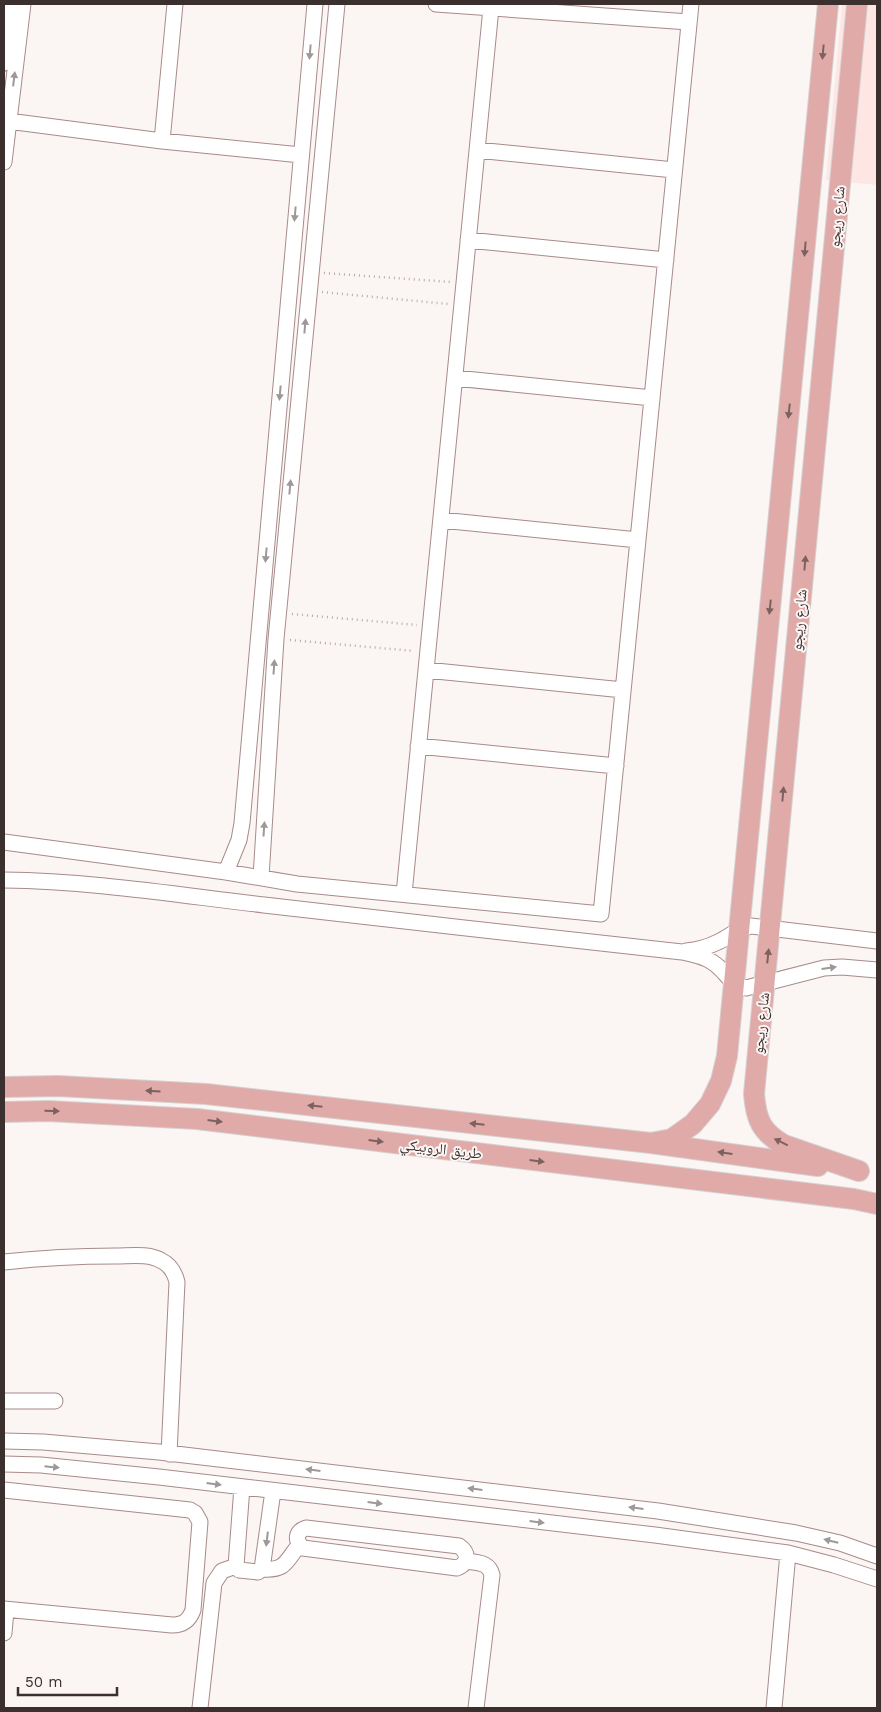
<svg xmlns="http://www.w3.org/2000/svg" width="881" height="1712" viewBox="0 0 881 1712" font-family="'Work Sans','Noto Naskh Arabic',sans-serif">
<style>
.built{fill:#fee6e4}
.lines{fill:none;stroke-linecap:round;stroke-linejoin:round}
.minor-casing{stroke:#a78b89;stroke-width:17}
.major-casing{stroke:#d4d1d1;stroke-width:22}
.path{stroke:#b4acab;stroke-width:2.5;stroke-dasharray:1 4;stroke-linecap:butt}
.minor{stroke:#fff;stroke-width:15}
.major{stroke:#dfaaa8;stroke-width:20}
.oneway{fill:#9e9897}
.oneway2{fill:#7d615f}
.labels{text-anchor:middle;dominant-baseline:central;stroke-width:4;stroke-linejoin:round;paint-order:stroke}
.street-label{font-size:15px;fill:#3c302f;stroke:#fbf5f4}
</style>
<rect width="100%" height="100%" fill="#fbf5f4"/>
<!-- built -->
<path class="built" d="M842 4H877V185L826 180Z"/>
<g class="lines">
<!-- minor casing -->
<g class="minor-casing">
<path id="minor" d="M436 4 689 22
M4 63 10 4
M8 121 162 141 301 155
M162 141 175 4
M477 150 674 170
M4 162 23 4
M468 240 666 260
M455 378 652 398
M441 520 638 540
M426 670 623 690
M418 746 616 766
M4 842 226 872 297 884 601 914 691 4
M226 872 239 840 242 823 315 4
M261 877 276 639 337 4
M4 880C91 881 178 895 264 905 403 921 543 937 682 952 692 954 703 956 712 962 727 971 729 985 746 988L824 968 842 967 877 970
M404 894 491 8
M686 951C697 950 708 947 718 942 729 937 738 928 751 926L877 941
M4 1262C41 1258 78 1256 116 1256 130 1256 149 1253 162 1261 170 1265 175 1274 177 1282L169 1454
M4 1401H55
M4 1441 43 1442 159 1452 658 1511 796 1533 840 1543 877 1556
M4 1464 41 1465 159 1477 655 1535 788 1553 834 1565 877 1579
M242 1487 236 1566 239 1570 258 1572 262 1569 273 1491
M4 1490 190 1510 195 1513 200 1522 193 1610C189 1621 183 1625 172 1625L4 1609
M306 1528 459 1546C469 1553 469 1563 457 1568L303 1548C295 1541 295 1532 306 1528Z
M466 1561C478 1563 489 1562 492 1575L476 1708
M262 1569C286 1571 286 1561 299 1545
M4 1633 6 1610
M200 1708 214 1583 222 1571 236 1566
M774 1708 788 1553"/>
</g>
<!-- major casing -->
<g class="major-casing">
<path id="major" d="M857 4 754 1094C756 1119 761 1132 784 1145L859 1171
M4 1087 58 1086 206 1094 651 1143 818 1166
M4 1112 48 1111 197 1119 854 1199 877 1204
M651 1143 672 1139 693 1124 710 1104 721 1081 727 1056 828 4"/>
</g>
<!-- path -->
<path class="path" d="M324 273 451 282
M322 292 448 304
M292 614 417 625
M290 640 414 651"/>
<!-- minor -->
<use href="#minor" class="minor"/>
<!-- major -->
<use href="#major" class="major"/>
</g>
<!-- one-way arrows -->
<defs><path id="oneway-solid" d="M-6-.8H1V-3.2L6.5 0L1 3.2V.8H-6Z" transform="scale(1.25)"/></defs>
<g class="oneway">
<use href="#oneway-solid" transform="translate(310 52) rotate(95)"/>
<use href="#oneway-solid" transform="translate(14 79) rotate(-83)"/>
<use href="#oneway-solid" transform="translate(295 214) rotate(95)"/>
<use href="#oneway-solid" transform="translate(305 326) rotate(-85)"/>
<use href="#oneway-solid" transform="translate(280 393) rotate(95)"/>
<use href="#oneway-solid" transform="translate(290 487) rotate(-85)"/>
<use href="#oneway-solid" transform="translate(266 555) rotate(95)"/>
<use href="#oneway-solid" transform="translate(274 667) rotate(-86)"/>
<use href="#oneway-solid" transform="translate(264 829) rotate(-86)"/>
<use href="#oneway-solid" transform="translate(829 968) rotate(-8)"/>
<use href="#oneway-solid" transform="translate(52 1467) rotate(6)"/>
<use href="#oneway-solid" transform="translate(313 1470) rotate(-173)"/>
<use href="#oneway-solid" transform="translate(214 1484) rotate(7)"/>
<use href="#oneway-solid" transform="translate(475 1489) rotate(-173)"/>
<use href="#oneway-solid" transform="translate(375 1503) rotate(7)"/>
<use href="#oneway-solid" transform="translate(636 1508) rotate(-173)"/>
<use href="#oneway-solid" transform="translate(537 1522) rotate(7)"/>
<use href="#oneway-solid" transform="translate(267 1539) rotate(97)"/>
<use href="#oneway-solid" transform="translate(831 1541) rotate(-166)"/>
</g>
<g class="oneway2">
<use href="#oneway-solid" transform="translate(823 52) rotate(95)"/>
<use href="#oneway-solid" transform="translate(805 249) rotate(95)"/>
<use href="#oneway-solid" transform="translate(789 411) rotate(96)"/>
<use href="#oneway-solid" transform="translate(805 563) rotate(-85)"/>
<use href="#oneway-solid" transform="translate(770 607) rotate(96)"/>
<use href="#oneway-solid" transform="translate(783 794) rotate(-85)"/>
<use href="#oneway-solid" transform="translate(768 956) rotate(-84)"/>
<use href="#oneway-solid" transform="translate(153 1091) rotate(-177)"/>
<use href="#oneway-solid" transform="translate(315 1106) rotate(-174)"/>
<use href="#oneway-solid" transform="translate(52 1111) rotate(2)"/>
<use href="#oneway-solid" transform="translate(215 1121) rotate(7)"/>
<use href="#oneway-solid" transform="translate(477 1124) rotate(-174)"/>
<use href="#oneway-solid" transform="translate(376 1141) rotate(7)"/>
<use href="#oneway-solid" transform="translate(781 1142) rotate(-154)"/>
<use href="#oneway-solid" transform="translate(725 1153) rotate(-172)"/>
<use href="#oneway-solid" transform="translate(537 1161) rotate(7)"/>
</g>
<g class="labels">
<!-- street labels -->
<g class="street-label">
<text transform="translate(837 217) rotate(-85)">شارع ريجو</text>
<text transform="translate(799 620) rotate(-85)">شارع ريجو</text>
<text transform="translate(761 1023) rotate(-84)">شارع ريجو</text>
<text transform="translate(441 1149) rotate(7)">طريق الروبيكي</text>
</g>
</g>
<!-- border -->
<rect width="881" height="1712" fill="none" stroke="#3c302f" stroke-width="10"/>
<!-- scale -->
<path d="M18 1687v8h99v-8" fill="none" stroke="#3c302f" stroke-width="2.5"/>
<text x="25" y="1687" font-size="15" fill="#3c302f" stroke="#fbf5f4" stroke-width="4" paint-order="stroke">50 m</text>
</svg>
